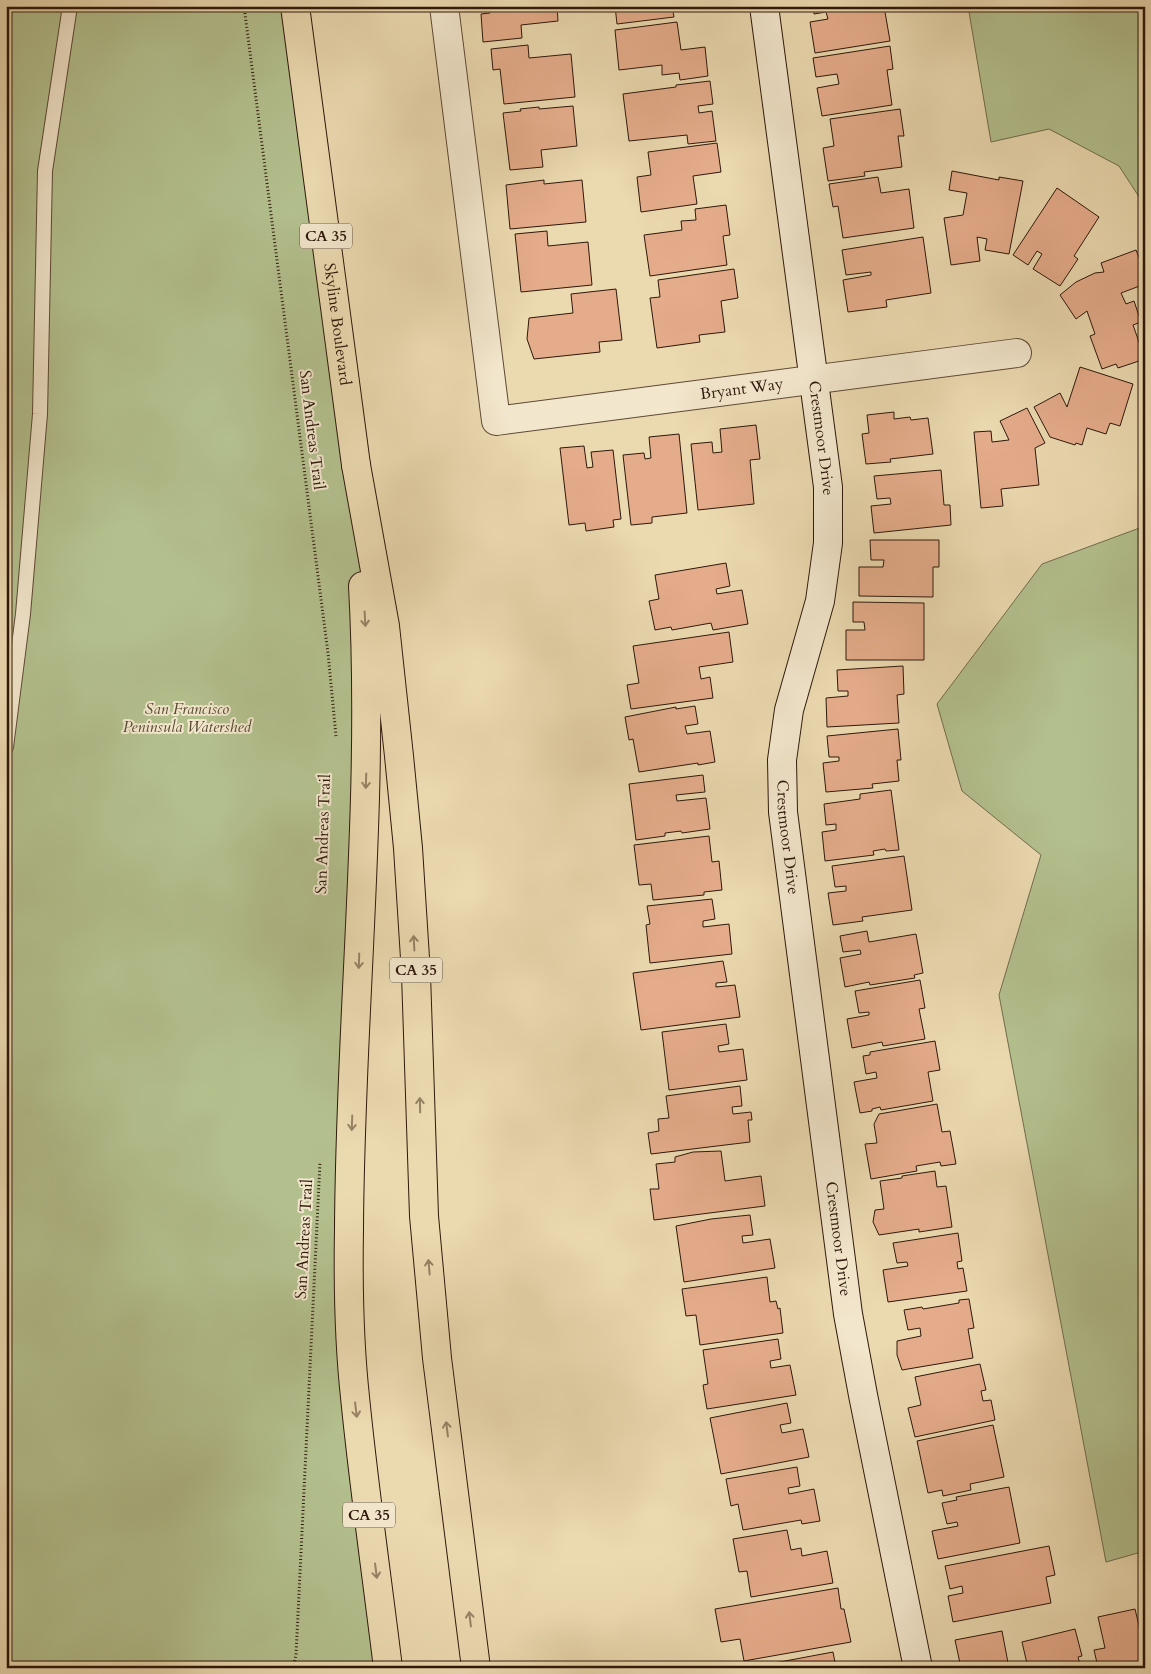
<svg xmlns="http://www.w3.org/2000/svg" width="1151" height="1674" viewBox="0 0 1151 1674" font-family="Cardo,serif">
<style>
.green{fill:#b3c08e;stroke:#706c4c}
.building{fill:#e5ac8b;stroke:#2e180a}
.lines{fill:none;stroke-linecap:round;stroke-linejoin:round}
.lane-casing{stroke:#5d4834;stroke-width:16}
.street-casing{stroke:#5d4834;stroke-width:30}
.secondary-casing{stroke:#2e180a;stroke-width:30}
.primary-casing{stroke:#2e180a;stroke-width:30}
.highway-casing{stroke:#2e180a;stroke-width:30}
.path{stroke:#2e180a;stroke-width:3;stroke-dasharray:1 2.5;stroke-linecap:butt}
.lane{stroke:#f2e6cc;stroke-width:14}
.street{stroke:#f2e6cc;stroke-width:28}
.secondary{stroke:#f2e6cc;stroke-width:28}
.primary{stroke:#ebd9b0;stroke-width:28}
.highway{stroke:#ebd9b0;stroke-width:28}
.oneway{stroke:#968265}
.labels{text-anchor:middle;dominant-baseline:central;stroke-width:4;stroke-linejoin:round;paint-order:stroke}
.shield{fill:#f2e6cc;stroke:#695644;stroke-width:1}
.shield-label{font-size:15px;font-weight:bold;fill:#2e180a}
.street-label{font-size:16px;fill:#2e180a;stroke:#f2e6cc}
.park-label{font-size:16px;font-style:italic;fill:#564a32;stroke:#f2e6cc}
</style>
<rect width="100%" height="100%" fill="#ebd9b0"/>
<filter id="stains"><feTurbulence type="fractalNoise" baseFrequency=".004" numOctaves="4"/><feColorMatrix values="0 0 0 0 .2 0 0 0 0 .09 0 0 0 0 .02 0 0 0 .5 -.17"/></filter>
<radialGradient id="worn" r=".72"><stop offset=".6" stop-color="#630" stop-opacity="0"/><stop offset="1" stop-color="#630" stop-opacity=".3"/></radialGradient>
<!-- green -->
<path class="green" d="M6 6H295L356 465 366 629 350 1161 388 1668H6Z
M968 6H1145V206L1119 166 1049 129 991 142Z
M1145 526V1551L1106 1562 999 995 1041 855 962 791 937 704 1042 564Z"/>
<!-- building -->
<path class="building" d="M489 6H557L558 21 521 25 522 38 483 42 481 14 490 13Z
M615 6H672L674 17 617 24Z
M813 6H884L890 41 815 53 810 22 828 19 826 12 814 14Z
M677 22 681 50 705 47 708 76 680 80 679 73 662 75V65L619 70 615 30Z
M528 45 529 58 571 54 575 97 504 104 500 69 493 70 491 49Z
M890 46 893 69 887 70 892 105 822 116 817 88 839 84 837 74 816 77 813 58Z
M710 81 713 104 698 106 699 113 712 111 716 141 688 144 687 135 629 141 623 94 676 87V85Z
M573 106 577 146 541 150 543 167 510 170 503 113 521 111 520 109 539 107V109Z
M900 109 904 136H898L902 167 864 172 865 176 828 181 823 148 834 146 830 119Z
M717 143 721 172 693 176 697 204 641 212 637 177 651 175 648 152Z
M952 171 999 180V177L1023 181 1009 254 985 250 987 239 977 237 980 261 951 265 944 218 963 215 967 193 949 190Z
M878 177 881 193 909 189 914 228 843 238 838 206 833 207 829 184Z
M544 180V184L582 180 586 222 510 229 506 185Z
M1057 188 1099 217 1074 256 1078 259 1060 286 1033 269 1042 254 1037 251 1028 265 1013 255Z
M726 205 730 235 723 236 727 265 650 276 644 235 682 230 681 221 696 220 695 209Z
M547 231 548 246 588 242 592 285 521 292 515 234Z
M923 237 931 293 886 300 887 307 848 312 843 280 871 275V272L846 275 842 250Z
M1136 250 1145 273V284L1121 293 1126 304 1134 301 1141 322 1133 325 1145 359 1118 368 1116 364 1102 369 1090 336 1095 334 1087 311 1076 319 1060 295 1076 282 1095 273 1104 272 1101 263Z
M734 269 738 298 721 301 725 332 699 335 700 342 657 348 650 298 660 297 658 280Z
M616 289 622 340 599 342 600 352 534 359 527 339 529 318 573 313 571 294Z
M1080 367 1133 384 1120 426 1110 423 1106 434 1087 428 1082 445 1076 443 1075 445 1050 437 1034 407 1060 393 1067 407Z
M1027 408 1045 443 1035 448 1039 485 1001 489 1003 506 981 508 974 432 991 431 992 442 1009 440 1000 421Z
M894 412V419L910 417 911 420 928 418 933 454 890 459 891 462 866 464 862 434 869 433 867 415Z
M756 425 760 459 750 460 754 504 698 510 691 444 712 442 713 453 722 452 720 429Z
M679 434 687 513 652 517V523L631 525 623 455 644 453 645 459 651 458 649 437Z
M584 446 587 468 593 467 591 452 613 450 621 519 613 520 614 527 586 531 585 523 569 525 560 448Z
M941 470 944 505H950L951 525 874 533 871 506 891 504 890 498 877 499 874 476Z
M870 540H939V567H933V597L859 596V567H883L884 560H871Z
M726 563 730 586 716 589 717 594 742 590 748 624 713 630 711 623 672 630 671 627 655 630 649 601 659 599 655 575Z
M853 602 924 603V660H846V630H865L864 622H853Z
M729 632 733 662 699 667 701 679 710 677 713 698 631 709 627 685 639 683 633 646Z
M903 666 904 694 897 695 899 723 827 727 826 698 848 696V691H838L837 670Z
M695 706 698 724 685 726 687 734 710 731 715 762 698 765V763L639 772 633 739 629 740 625 717 676 707V709Z
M898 729 901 760H897L899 781 872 784 873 788 826 792 823 763 839 761V757H829L827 736Z
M703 775 705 792 676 795 677 801 706 798 710 829 682 833 681 831 665 833V836L636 840 629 784Z
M891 790 899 850 886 851 885 849 873 851 874 855 825 861 822 832 836 830V824L826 825 824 804 860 799V794Z
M709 836 712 862 719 861 722 890 704 892V895L653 900 651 884 639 885 634 845Z
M904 856 912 910 862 917 863 921 833 925 828 893 846 891V886L835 887 832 866Z
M712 899 715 919 703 921V927L729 924 732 954 650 963 646 925 650 924 647 906Z
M867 931 869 942 916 934 923 973 914 975 915 978 870 985 869 982 845 987 840 958 861 954 860 950 843 952 840 936Z
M723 961 727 982 716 983V987L735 985 740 1017 641 1030 633 973Z
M920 980 925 1008 919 1009 925 1039 883 1046 882 1042 852 1048 847 1019 869 1015V1012L859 1013 855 991Z
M726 1024 729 1044 718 1046 719 1052 743 1049 747 1080 669 1090 662 1032Z
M935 1041 940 1070 928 1072 933 1101 881 1110 880 1107 872 1109V1111L860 1113 854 1082 877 1078 876 1072 866 1074 863 1056 870 1055V1052Z
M740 1086 742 1106 732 1107 733 1114 751 1112 752 1120H748L750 1142 651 1154 648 1133 659 1131 658 1119 669 1118 666 1096Z
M937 1104 942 1132 950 1131 956 1164 941 1166 940 1162 916 1166 917 1171 871 1179 865 1144 877 1143 874 1124 879 1114Z
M721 1151 725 1181 761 1176 765 1206 654 1220 650 1189H659L656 1164 675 1162V1157L693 1152Z
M935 1171 937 1187 946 1186 952 1227 919 1232V1229L879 1235 873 1222 875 1210 884 1209 880 1181 902 1178V1176Z
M750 1215 753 1235 742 1236 743 1243 770 1239 775 1268 684 1282 676 1226 711 1219Z
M958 1233 962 1261 957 1262 958 1269 963 1268 967 1291 888 1302 883 1270 908 1266 907 1262 897 1263 893 1243Z
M767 1277 770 1302 776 1301 778 1309 780 1308 783 1333 700 1345 696 1315 686 1316 682 1289Z
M969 1299 974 1328 968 1329 973 1358 902 1370 897 1355V1341L921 1336 920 1328 908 1330 904 1310 922 1307 923 1309 959 1303V1300Z
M778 1339 781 1359 770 1361 771 1368 790 1365 796 1395 707 1409 703 1385 708 1384 703 1350Z
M980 1364 986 1390 981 1391 983 1401 991 1400 995 1420 915 1437 908 1408 921 1405 915 1377Z
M787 1403 791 1423 780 1425 782 1433 803 1429 809 1457 721 1474 710 1418Z
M993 1425 1004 1477 970 1484 971 1490 943 1496 942 1490 928 1493 917 1441Z
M797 1467 800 1486 788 1488 789 1494 814 1489 820 1521 802 1524 801 1520 743 1530 738 1504 731 1506 726 1479Z
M1009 1487 1020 1543 938 1559 932 1531 958 1526 957 1522 947 1524 942 1503 957 1500 956 1497Z
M787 1530 791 1550 801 1548 802 1556 827 1551 833 1583 751 1597 747 1571 739 1572 733 1539Z
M1049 1546 1055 1575 1046 1577 1051 1603 953 1622 948 1596 963 1593 962 1586 950 1589 945 1566Z
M838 1588 841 1609H844L851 1642 744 1661 740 1639 721 1642 715 1609Z
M1135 1609 1145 1651V1668H1089L1088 1665 1097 1663 1094 1650 1105 1648 1098 1617Z
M1075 1629 1082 1656 1078 1657 1081 1668H1028L1022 1642Z
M1002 1631 1009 1668H961L955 1640Z
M833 1652 836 1668H753V1667Z"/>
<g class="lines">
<!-- lane casing -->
<g class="lane-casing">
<path id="lane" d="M6 747 23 614 40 414 45 171 70 6"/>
</g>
<!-- street casing -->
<g class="street-casing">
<g id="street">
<path id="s1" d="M444 6 496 421 1017 353"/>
</g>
</g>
<!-- secondary casing -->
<g class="secondary-casing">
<g id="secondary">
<path id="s2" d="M764 6 828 487V543L820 601 789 710 782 760 783 812 848 1314 863 1395 918 1668"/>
</g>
</g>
<!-- primary casing -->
<g class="primary-casing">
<g id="primary">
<path id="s3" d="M295 6 356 465"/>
</g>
</g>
<!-- highway casing -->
<g class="highway-casing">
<path id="highway" d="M356 465 385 626 399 756 408 848 416 974 424 1216 437 1358 476 1668
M363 586C375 801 350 1014 349 1229 348 1285 349 1341 355 1397 364 1488 377 1578 388 1668"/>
</g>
<!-- path -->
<path class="path" d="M244 6 328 653 336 736
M293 1668 296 1655 320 1162"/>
<!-- lane -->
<use href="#lane" class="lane"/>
<!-- street -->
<use href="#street" class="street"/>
<!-- secondary -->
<use href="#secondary" class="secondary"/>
<!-- primary -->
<use href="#primary" class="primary"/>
<!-- highway -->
<use href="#highway" class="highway"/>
</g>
<!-- one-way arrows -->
<defs><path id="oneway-shaft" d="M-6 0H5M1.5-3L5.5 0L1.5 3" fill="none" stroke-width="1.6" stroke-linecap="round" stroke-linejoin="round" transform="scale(1.25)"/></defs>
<g class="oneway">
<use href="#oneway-shaft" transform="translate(365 619) rotate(87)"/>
<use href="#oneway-shaft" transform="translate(366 781) rotate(92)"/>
<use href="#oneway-shaft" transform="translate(414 943) rotate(-93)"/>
<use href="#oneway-shaft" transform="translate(359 961) rotate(92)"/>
<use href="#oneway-shaft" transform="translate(420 1105) rotate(-91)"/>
<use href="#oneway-shaft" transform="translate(352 1123) rotate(92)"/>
<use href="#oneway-shaft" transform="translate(429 1267) rotate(-95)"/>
<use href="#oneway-shaft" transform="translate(356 1410) rotate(83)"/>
<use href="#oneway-shaft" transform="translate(447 1429) rotate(-97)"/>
<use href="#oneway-shaft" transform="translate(376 1571) rotate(83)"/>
<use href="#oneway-shaft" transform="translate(470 1619) rotate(-97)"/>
</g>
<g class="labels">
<!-- shield labels -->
<g class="shield">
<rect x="300" y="223.5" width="52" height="25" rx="4"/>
<rect x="390" y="957.5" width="52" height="25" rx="4"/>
<rect x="343" y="1502.5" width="52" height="25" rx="4"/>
</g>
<g class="shield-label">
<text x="326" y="236">CA 35</text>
<text x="416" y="970">CA 35</text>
<text x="369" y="1515">CA 35</text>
</g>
<!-- street labels -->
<g class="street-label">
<text stroke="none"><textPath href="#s3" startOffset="321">Skyline Boulevard</textPath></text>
<text stroke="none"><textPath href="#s1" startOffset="666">Bryant Way</textPath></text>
<text transform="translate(312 430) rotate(83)">San Andreas Trail</text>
<text stroke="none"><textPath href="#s2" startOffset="436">Crestmoor Drive</textPath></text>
<text transform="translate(323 834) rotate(-88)">San Andreas Trail</text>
<text stroke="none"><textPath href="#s2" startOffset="841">Crestmoor Drive</textPath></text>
<text transform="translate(304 1239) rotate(-87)">San Andreas Trail</text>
<text stroke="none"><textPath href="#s2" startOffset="1246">Crestmoor Drive</textPath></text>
</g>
<!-- park labels -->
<g class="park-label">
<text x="187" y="709">San Francisco<tspan x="187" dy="18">Peninsula Watershed</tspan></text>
</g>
</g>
<!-- margin -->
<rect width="1151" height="1674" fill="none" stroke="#ebd9b0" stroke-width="25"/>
<rect x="8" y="8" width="1136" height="1659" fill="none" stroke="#2e180a" stroke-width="2.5"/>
<rect x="12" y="12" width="1126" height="1649" fill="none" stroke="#2e180a"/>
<rect width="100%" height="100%" filter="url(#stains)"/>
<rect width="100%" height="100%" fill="url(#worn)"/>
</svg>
